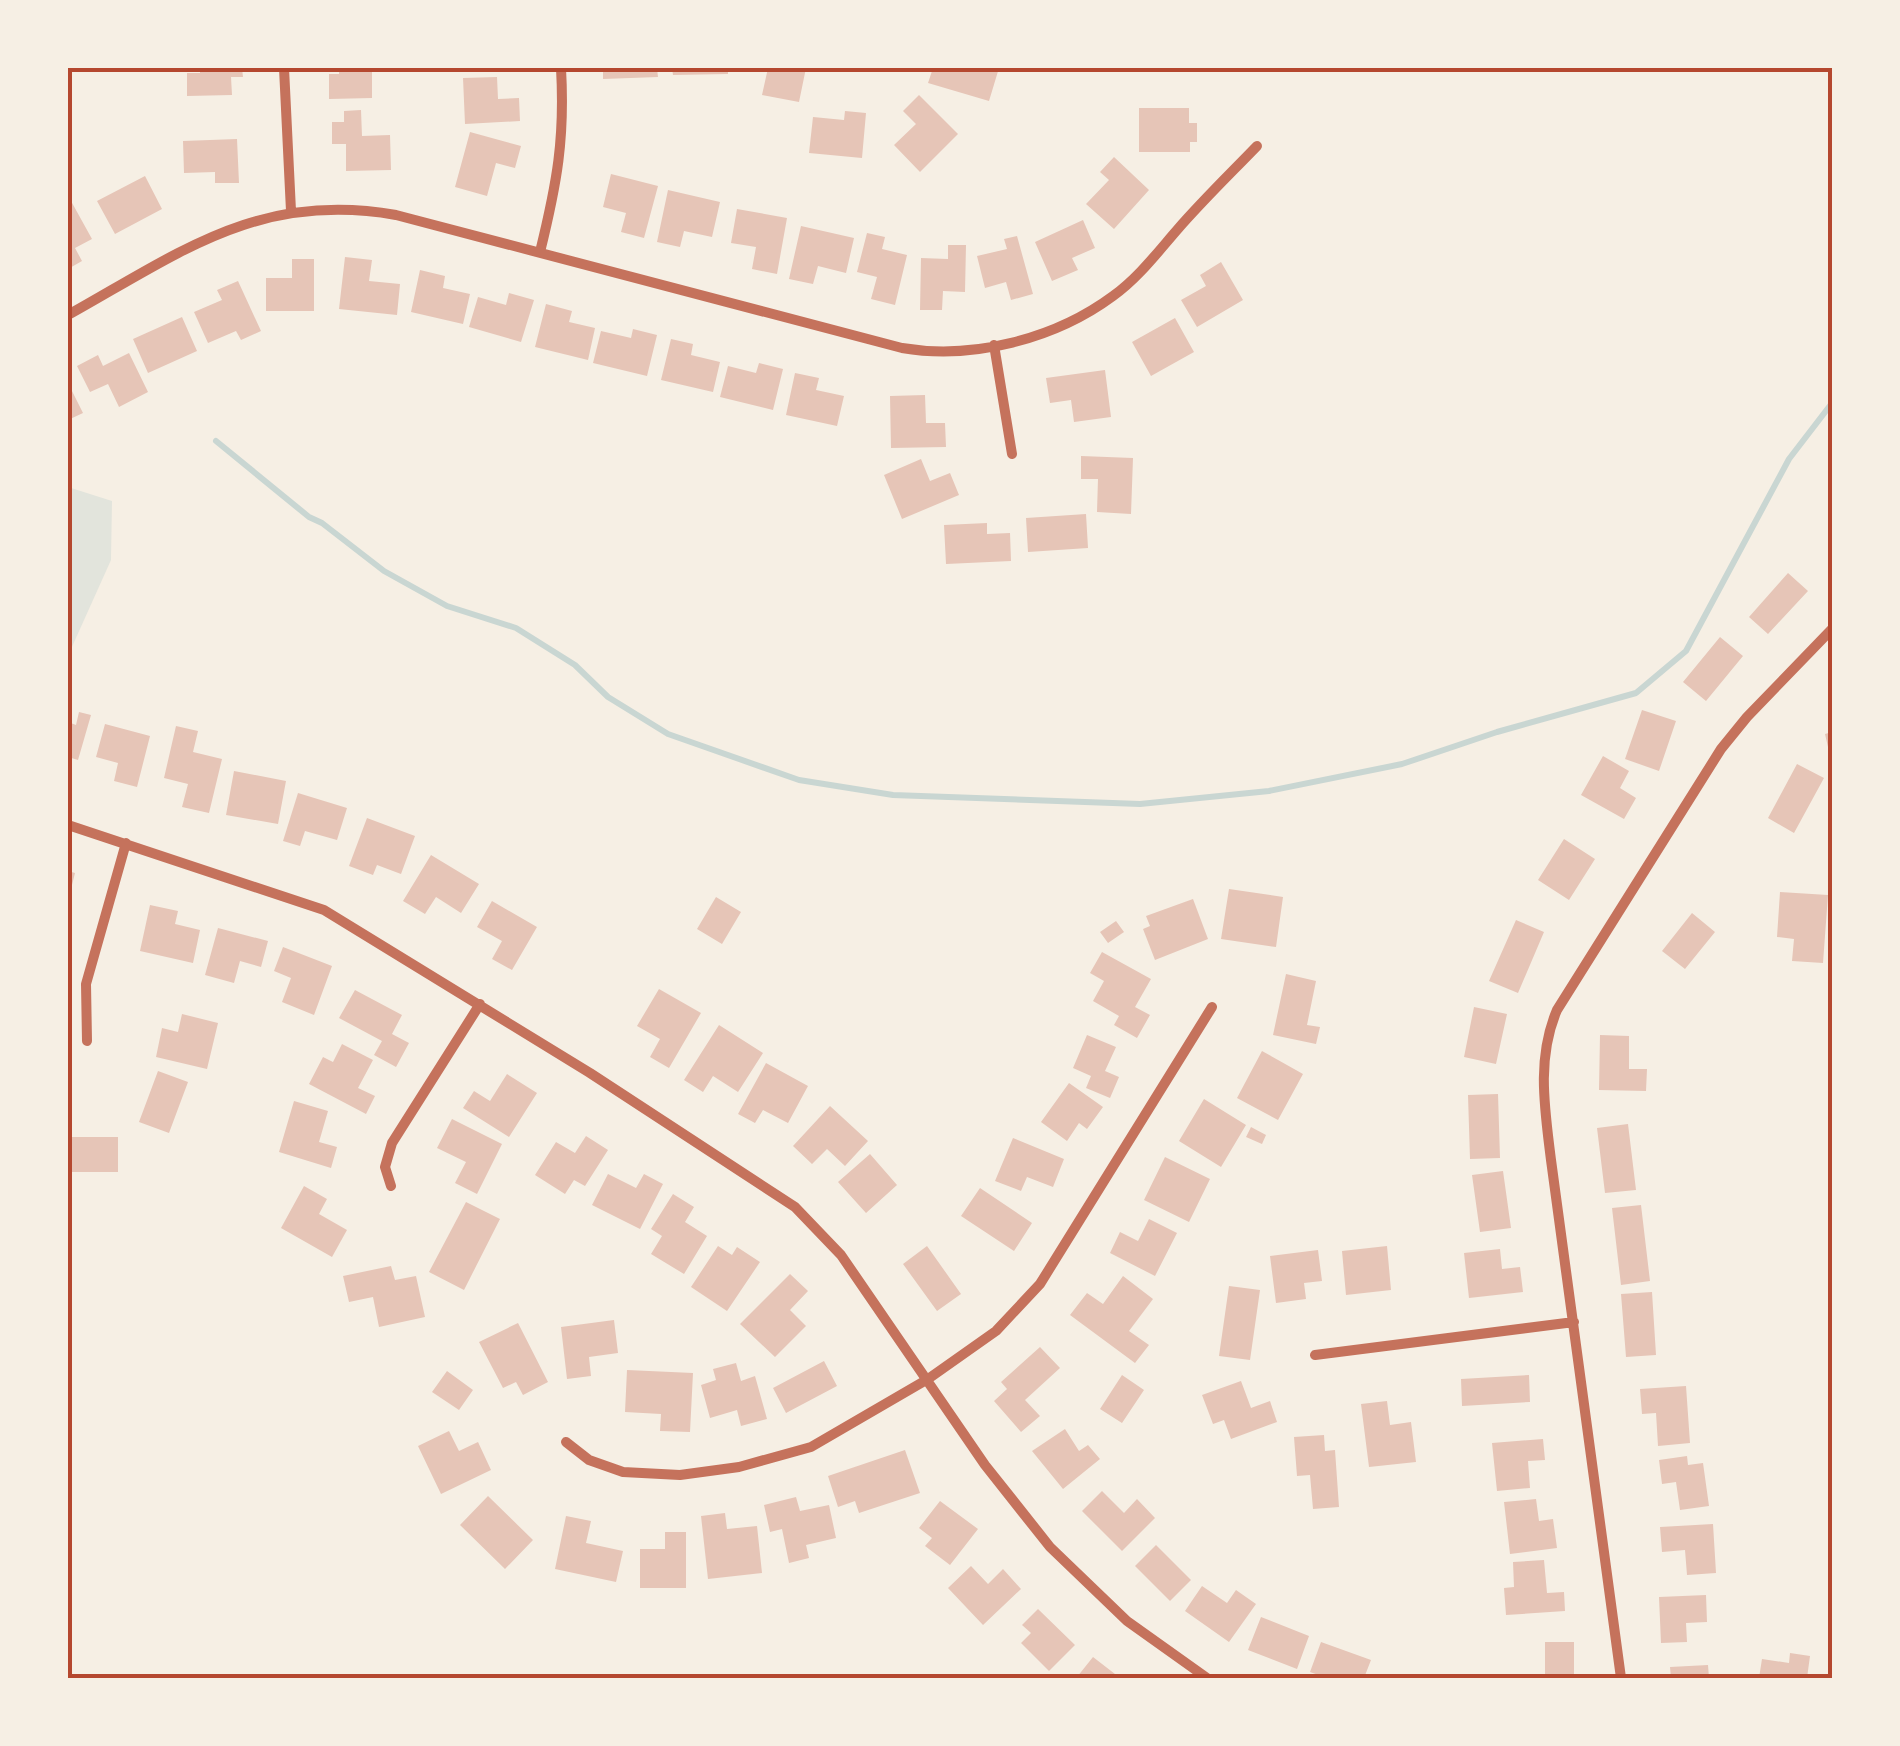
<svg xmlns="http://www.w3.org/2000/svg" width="1900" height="1746" viewBox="0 0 1900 1746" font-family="Manrope,sans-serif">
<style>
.green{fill:#e2e4dc}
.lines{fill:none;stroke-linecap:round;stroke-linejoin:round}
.stream{stroke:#c9d6d2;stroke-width:6}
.building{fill:#e6c5b7}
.minor{stroke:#c5725c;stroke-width:10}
.neatline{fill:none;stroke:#b5482f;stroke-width:4}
</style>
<rect width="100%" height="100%" fill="#f6efe4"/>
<!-- green -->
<path class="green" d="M68 487 112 501 111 560 71 649 68 648Z"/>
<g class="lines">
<!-- stream -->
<path class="stream" d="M216 441 309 517 322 523 384 571 447 606 516 628 575 665 608 697 668 734 799 780 893 795 1140 804 1269 791 1402 764 1497 732 1636 693 1686 651 1789 459 1832 403"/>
</g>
<!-- building -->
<path class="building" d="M200 68H242L243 77H231L232 95 187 96V73H200Z
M339 68H372V98L329 99V74H339Z
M603 68H657L658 77 603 79Z
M672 68H728V74L673 75Z
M768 68H806L799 102 762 95Z
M933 68H999L989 101 928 83Z
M497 77 498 99 519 98 520 121 465 124 463 78Z
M919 95 958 134 920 172 894 145 916 124 903 111Z
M1139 108H1189V123H1197V142H1190V152H1139Z
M361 110 362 136 390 135 391 170 346 171V144H332V122H344V111Z
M845 111 866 113 862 158 809 153 813 117 844 120Z
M470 132 521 146 515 168 496 163 487 196 455 187Z
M237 139 239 183H215V172L184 173 183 141Z
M1114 157 1149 190 1114 229 1086 204 1109 180 1100 172Z
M611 174 658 186 644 238 621 232 626 213 603 207Z
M145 176 162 209 115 234 97 201Z
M668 190 720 202 712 237 684 231 680 247 657 242Z
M71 201 92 239 75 248 82 261 68 269V203Z
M737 209 787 218 777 274 752 269 756 247 731 243Z
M1083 220 1095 248 1072 258 1078 270 1052 281 1035 242Z
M801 226 854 238 846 273 818 266 813 284 789 279Z
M867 233 885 237 882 249 907 255 895 305 871 299 877 277 857 272Z
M1017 236 1033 294 1011 300 1006 282 985 288 977 256 1007 249 1004 239Z
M948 245H966L965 292 943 291 942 310H920L921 258 948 259Z
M345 257 372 260 369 281 400 284 397 315 339 309Z
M292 259H314V311H266V278H292Z
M1221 262 1243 300 1197 327 1181 300 1206 286 1200 275Z
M420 270 445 276 443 288 470 294 463 324 411 312Z
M238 281 261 331 241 340 236 331 208 343 194 312 222 300 217 290Z
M509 293 534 300 521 342 469 327 478 297 506 305Z
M546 304 572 311 569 322 595 328 588 360 535 347Z
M182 317 197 351 148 373 133 339Z
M1175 318 1194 352 1151 376 1132 342Z
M633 329 657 335 647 376 593 363 601 331 631 338Z
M671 339 693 344 691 355 720 362 713 392 661 380Z
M129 353 148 392 119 407 108 384 90 392 77 366 98 355 103 366Z
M759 363 783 369 773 410 720 397 728 366 756 373Z
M1105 370 1111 417 1074 422 1071 400 1050 403 1046 378Z
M795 373 819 378 816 390 844 396 837 426 786 415Z
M68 383 83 413 68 420Z
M925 395 926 423H945L946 447 891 448 890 396Z
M1081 456 1133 458 1131 514 1097 512 1098 479H1081Z
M921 459 930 481 950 473 959 495 902 519 884 475Z
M1086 514 1088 548 1028 552 1026 518Z
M987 523V534L1010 533 1011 561 946 564 944 525Z
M1788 573 1808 591 1768 634 1749 617Z
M1720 637 1743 656 1706 701 1683 682Z
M1642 710 1676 721 1659 771 1625 759Z
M79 712 91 715 78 760 68 757V722L76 725Z
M105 724 150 736 137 787 114 781 118 763 96 757Z
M176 726 198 731 193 752 222 759 209 813 182 807 188 784 164 778Z
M1832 732V760H1831L1825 734Z
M1603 756 1629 771 1620 788 1636 798 1624 819 1581 795Z
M1797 764 1824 778 1794 833 1768 818Z
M234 771 286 781 278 824 226 815Z
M298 793 347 808 337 840 305 831 300 846 283 841Z
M367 818 415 836 401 874 377 865 373 875 349 866Z
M1564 839 1595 859 1569 900 1538 880Z
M431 855 479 884 461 913 436 897 425 914 403 901Z
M68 871 75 873 69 897H68Z
M1229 889 1283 897 1276 947 1221 939Z
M1780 892 1828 895 1823 963 1792 961 1794 939 1777 937Z
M716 897 741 912 722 944 697 929Z
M1193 899 1208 939 1155 960 1143 929 1150 926 1146 916Z
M492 901 537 927 512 970 492 959 502 941 477 927Z
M150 905 178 911 175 924 200 930 193 963 140 951Z
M1692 913 1715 932 1685 969 1662 951Z
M1516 920 1544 932 1518 993 1489 981Z
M1116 921 1124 932 1108 943 1100 932Z
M218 928 268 941 261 967 240 961 234 983 205 975Z
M283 947 332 966 314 1015 282 1002 291 978 274 971Z
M1102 952 1151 979 1135 1007 1150 1015 1137 1038 1114 1025 1119 1016 1093 1001 1104 981 1090 973Z
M1286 974 1316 981 1307 1025 1320 1027 1316 1044 1273 1035Z
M659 989 701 1013 669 1068 650 1057 660 1039 637 1026Z
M355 990 402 1015 392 1034 409 1043 396 1067 374 1055 382 1041 339 1018Z
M1474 1007 1507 1014 1496 1064 1464 1057Z
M182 1014 218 1023 207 1069 156 1057 162 1028 178 1032Z
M719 1025 763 1053 738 1092 713 1076 703 1092 684 1080Z
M1087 1035 1116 1047 1105 1071 1119 1077 1110 1098 1086 1088 1091 1076 1073 1068Z
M1600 1035 1629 1036V1069H1647L1646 1091 1599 1090Z
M342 1044 373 1060 358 1088 375 1096 366 1114 309 1084 323 1057 333 1062Z
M1262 1051 1303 1074 1278 1120 1237 1098Z
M766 1063 808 1086 788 1123 763 1110 755 1123 738 1114Z
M158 1071 188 1082 169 1133 139 1122Z
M507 1074 537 1093 509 1137 463 1108 474 1091 490 1101Z
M1069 1083 1103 1107 1087 1129 1079 1123 1067 1141 1041 1122Z
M1498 1094 1500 1158 1470 1159 1468 1095Z
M1204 1099 1246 1125 1221 1167 1179 1141Z
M294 1101 328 1111 319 1142 337 1147 331 1168 279 1152Z
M830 1106 868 1141 845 1166 827 1149 812 1164 793 1146Z
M452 1119 502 1144 477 1194 455 1183 466 1162 437 1148Z
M1628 1124 1636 1190 1605 1193 1597 1128Z
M1251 1127 1266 1135 1262 1144 1246 1137Z
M586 1136 608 1150 585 1186 574 1180 565 1194 535 1175 556 1142 575 1153Z
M68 1137H118V1172H68Z
M1013 1138 1064 1159 1053 1187 1027 1177 1021 1191 995 1181Z
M870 1154 897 1185 866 1213 838 1182Z
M1165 1157 1210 1179 1189 1222 1144 1200Z
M1503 1171 1511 1228 1480 1232 1472 1175Z
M608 1174 636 1188 644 1174 663 1184 640 1229 592 1205Z
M304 1186 327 1199 319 1214 347 1230 332 1257 281 1228Z
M980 1188 1032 1223 1014 1251 961 1216Z
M673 1194 694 1207 685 1222 707 1236 684 1274 651 1254 662 1236 651 1229Z
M466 1202 500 1219 464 1290 429 1272Z
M1641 1205 1650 1281 1621 1285 1612 1208Z
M1149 1219 1177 1233 1155 1276 1110 1253 1120 1232 1138 1241Z
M718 1246 732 1255 737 1247 760 1262 727 1311 691 1287Z
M927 1246 961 1294 937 1311 903 1264Z
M1387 1246 1391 1290 1346 1295 1342 1251Z
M1500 1249 1502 1269 1520 1267 1523 1292 1469 1298 1464 1253Z
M1318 1250 1322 1281 1304 1283 1306 1299 1276 1303 1270 1256Z
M391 1266 395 1280 416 1276 425 1317 379 1327 373 1297 349 1302 343 1276Z
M790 1274 808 1291 790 1310 806 1326 775 1357 740 1324Z
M1123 1276 1153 1299 1129 1331 1149 1345 1135 1363 1070 1315 1087 1293 1103 1304Z
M1229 1286 1260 1290 1250 1360 1219 1356Z
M1652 1292 1656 1355 1626 1357 1621 1294Z
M614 1320 618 1353 589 1357 591 1376 567 1379 561 1327Z
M518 1323 548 1382 523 1395 516 1382 503 1388 479 1342Z
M1040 1347 1060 1368 1025 1400 1040 1416 1021 1432 994 1401 1007 1389 1001 1382Z
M824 1361 837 1386 786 1413 773 1388Z
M736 1363 741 1381 755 1376 767 1419 741 1426 737 1410 710 1418 701 1385 716 1380 713 1369Z
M627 1370 693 1373 690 1432 660 1431 661 1414 625 1412Z
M447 1371 473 1390 459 1410 432 1392Z
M1122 1375 1144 1390 1122 1423 1100 1409Z
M1529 1375 1530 1402 1462 1406 1461 1379Z
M1241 1381 1251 1408 1270 1401 1277 1422 1231 1439 1224 1420 1213 1424 1202 1395Z
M1686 1386 1690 1443 1658 1446 1656 1413 1642 1414 1640 1389Z
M1387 1401 1390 1425 1411 1422 1416 1462 1369 1467 1361 1404Z
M1065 1429 1079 1451 1088 1445 1100 1459 1063 1489 1032 1451Z
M449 1431 459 1451 478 1442 491 1470 441 1494 418 1446Z
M1324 1435 1325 1451 1335 1450 1339 1507 1313 1509 1310 1475 1297 1476 1294 1437Z
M1543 1439 1545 1460 1528 1461 1530 1488 1497 1491 1492 1443Z
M905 1450 920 1493 859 1513 855 1501 838 1507 828 1476Z
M1687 1456 1688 1465 1703 1463 1709 1506 1680 1510 1676 1482 1662 1484 1659 1460Z
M1102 1491 1124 1513 1137 1499 1155 1518 1122 1551 1082 1511Z
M488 1496 533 1540 505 1569 460 1525Z
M796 1497 800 1511 829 1505 836 1538 806 1545 809 1558 789 1563 782 1529 770 1532 764 1505Z
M1536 1499 1539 1521 1553 1519 1557 1548 1510 1554 1504 1502Z
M940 1501 978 1529 950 1565 925 1546 932 1538 919 1528Z
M725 1513 727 1529 757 1526 762 1573 708 1579 701 1516Z
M566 1516 591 1521 586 1543 623 1551 616 1582 555 1569Z
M1713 1524 1716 1573 1687 1575 1685 1550 1662 1552 1660 1527Z
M665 1532H686V1588H640V1549H665Z
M1156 1545 1191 1580 1170 1601 1135 1566Z
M1544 1560 1547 1593 1564 1592 1565 1611 1506 1615 1504 1588 1514 1587 1513 1562Z
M971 1566 988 1584 1003 1569 1021 1589 983 1625 948 1588Z
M1202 1586 1227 1603 1236 1590 1256 1604 1229 1642 1185 1611Z
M1706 1595 1707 1622 1686 1623 1687 1642 1661 1643 1659 1597Z
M1038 1609 1075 1645 1049 1671 1021 1643 1031 1633 1022 1625Z
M1261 1617 1309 1636 1297 1669 1248 1650Z
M1321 1642 1371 1660 1364 1678H1327L1310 1672Z
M1545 1642H1574V1678H1545Z
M1790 1653 1810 1656 1807 1678H1759L1762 1659 1789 1663Z
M1093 1657 1115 1674 1112 1678 1077 1677Z
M1708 1665 1709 1678H1671L1670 1667Z"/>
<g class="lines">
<!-- minor -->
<path class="minor" d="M284 68 291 211
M540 252C557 183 565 139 561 68
M68 315C181 252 259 191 396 215L902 348C973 360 1055 339 1113 296 1138 278 1157 253 1177 230 1202 201 1230 174 1257 146
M994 345 1012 454
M68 825 324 910 590 1073 795 1207 841 1255 985 1465 1050 1547 1127 1621 1207 1678
M87 1041 86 984 126 843
M391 1186 385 1167 392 1143 480 1004
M1315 1355 1574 1322
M566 1442 589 1460 623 1472 680 1475 739 1467 811 1447 928 1379 996 1331 1040 1284 1212 1007
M1621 1678 1551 1160C1545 1110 1536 1059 1557 1010L1721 749 1747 717 1832 629"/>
</g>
<!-- border -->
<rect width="1900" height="1746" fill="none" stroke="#f6efe4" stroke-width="140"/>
<rect x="70" y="70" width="1760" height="1606" class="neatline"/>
</svg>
